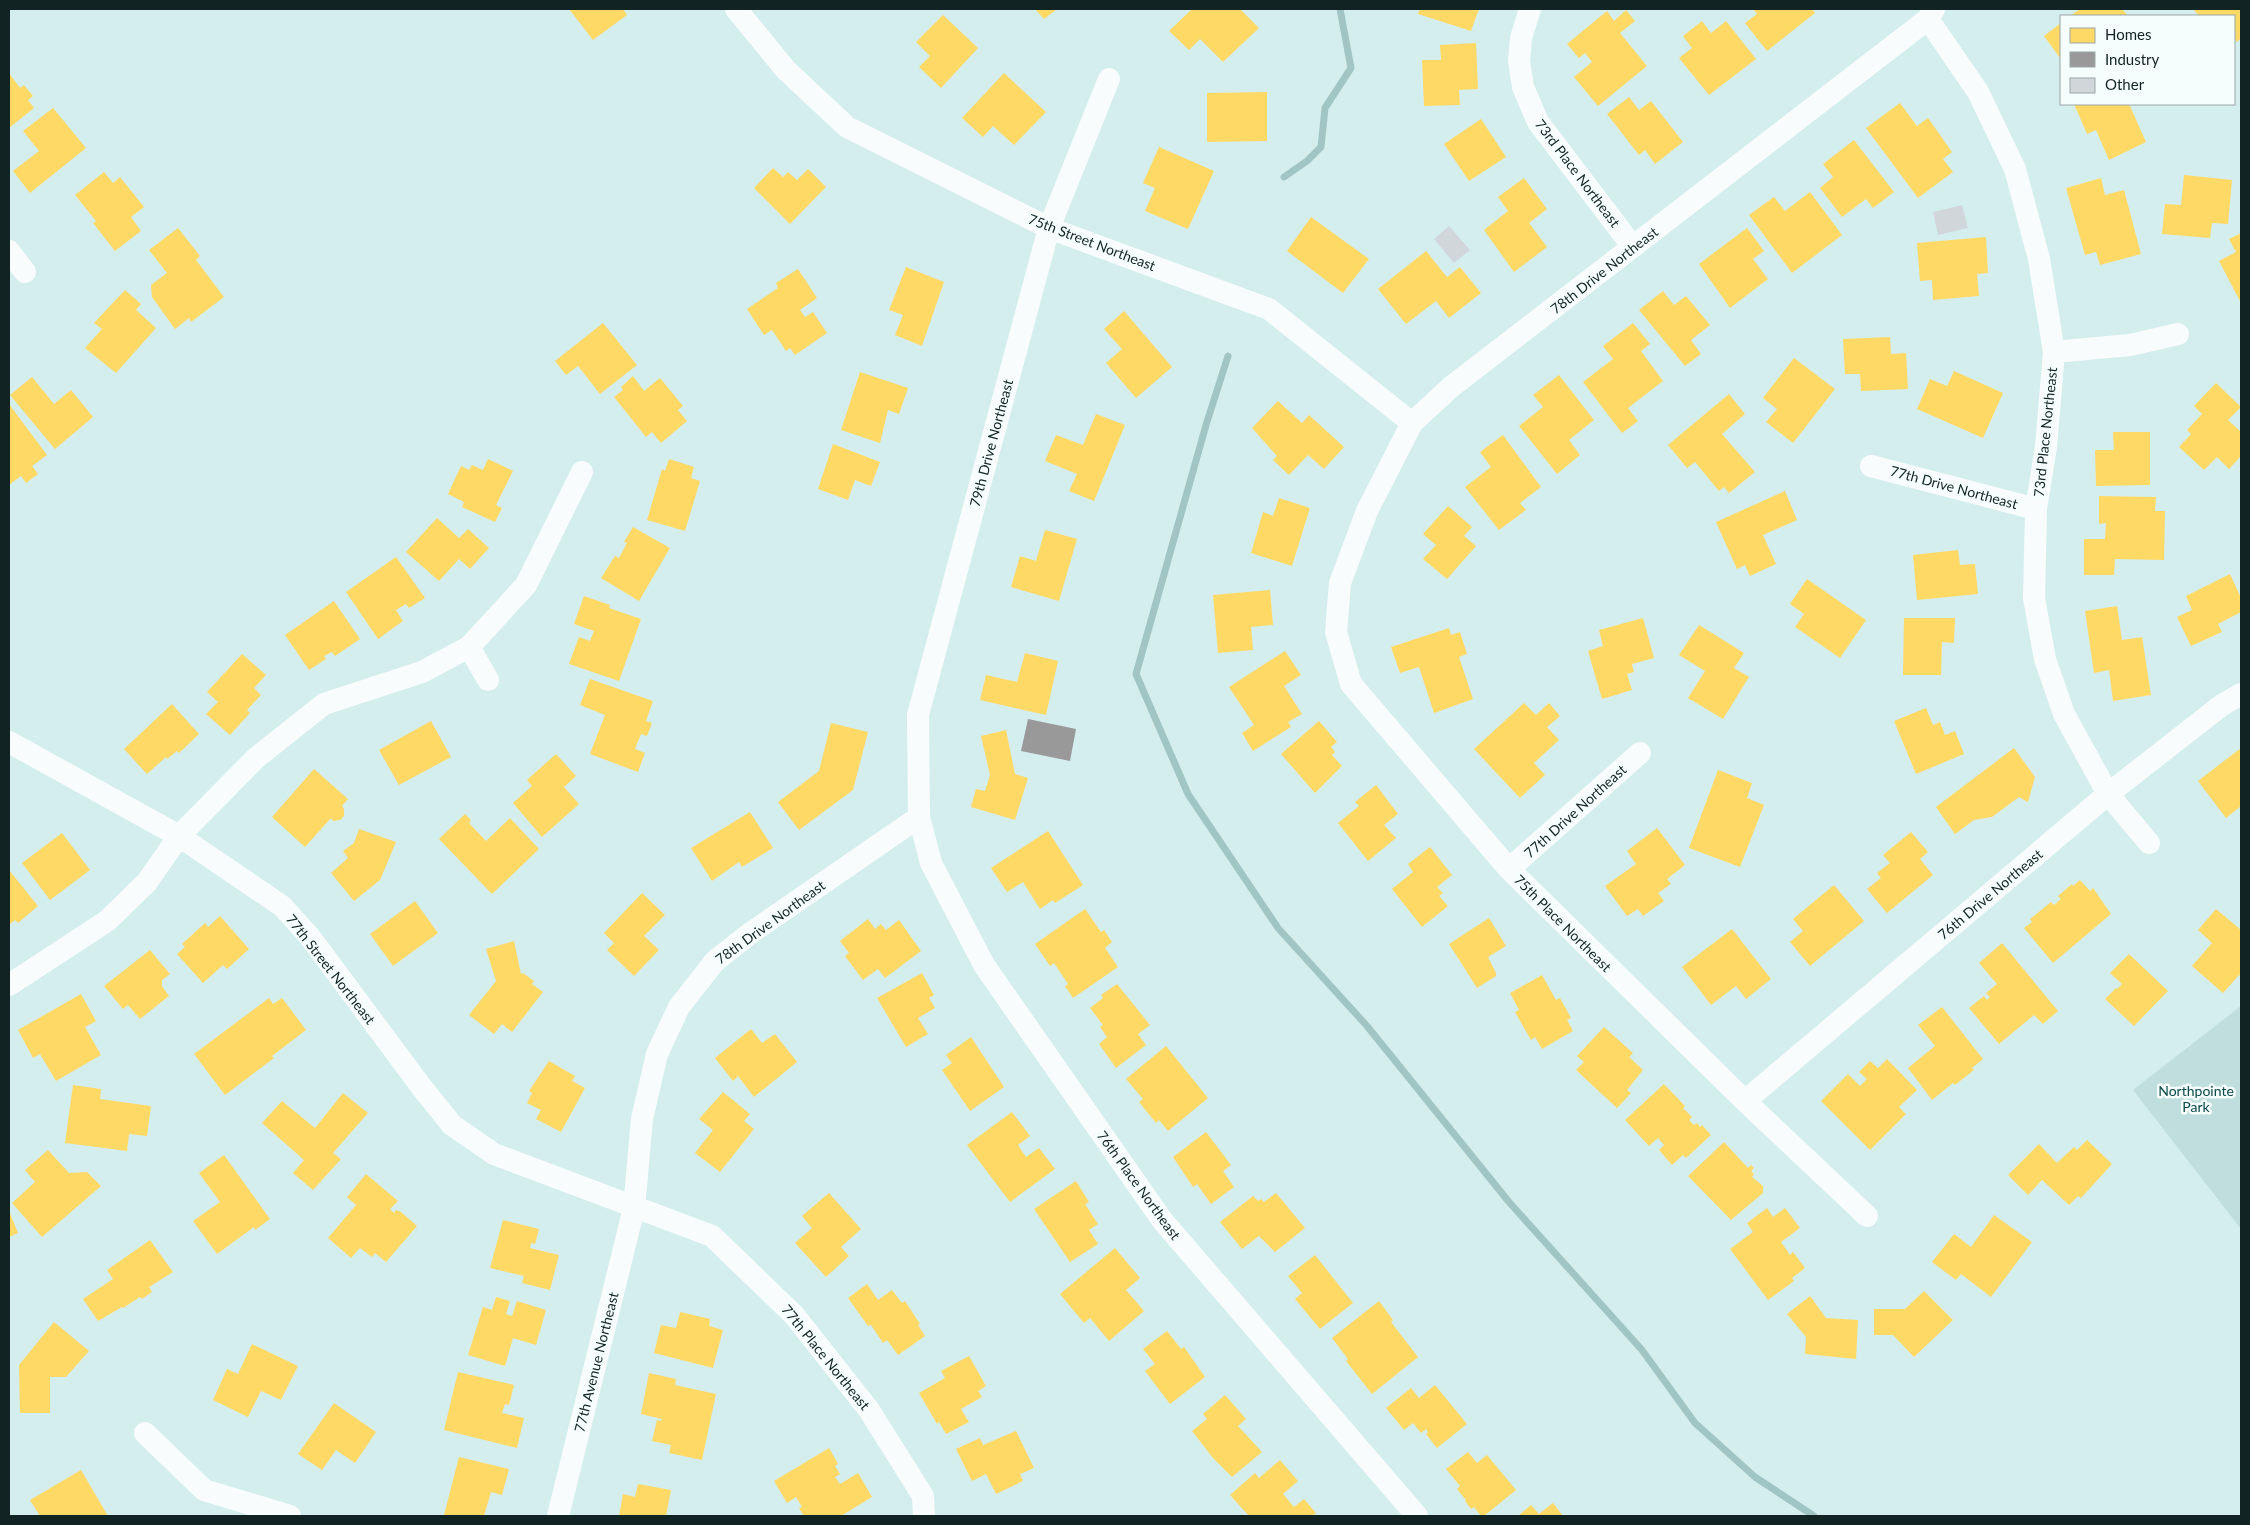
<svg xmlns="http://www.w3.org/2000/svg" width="2250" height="1525" viewBox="0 0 2250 1525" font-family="Lato,sans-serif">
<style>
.green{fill:#c0dedd}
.homes{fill:#ffd966}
.industry{fill:#999}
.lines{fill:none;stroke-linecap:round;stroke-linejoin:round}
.stream{stroke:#a1c5c4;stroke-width:7}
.building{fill:#d1d6da}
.minor{stroke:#f9fcfc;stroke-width:22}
.labels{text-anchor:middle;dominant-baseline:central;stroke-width:5;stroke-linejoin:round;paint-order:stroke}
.street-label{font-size:14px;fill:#112323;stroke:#f5fefd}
.park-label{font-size:14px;fill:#0a4848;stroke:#f5fefd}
</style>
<rect width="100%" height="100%" fill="#d4eeee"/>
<!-- green -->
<path class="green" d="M2241 1006V1229L2133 1090Z"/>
<!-- homes -->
<path class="homes" d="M569 9H623L627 15 593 40Z
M1035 9H1057L1044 19Z
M1192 9H1240L1259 28 1223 62 1200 39 1189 50 1169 31Z
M1420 9H1479L1471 31 1418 14Z
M1753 9H1812L1815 13 1767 51 1745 23 1757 14Z
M2080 9H2122L2128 16H2070Z
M2193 9H2241V38L2237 42 2234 38V16H2199Z
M1626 10 1635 21 1620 33 1647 66 1598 106 1574 77 1592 62 1585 53 1579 58 1567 44 1607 11 1614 21Z
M943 15 978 48 941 88 919 67 930 56 916 42Z
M1702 21 1711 33 1726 21 1756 59 1709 95 1679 58 1692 48 1683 36Z
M2061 23V57L2060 58 2044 36Z
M1476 43 1478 89 1459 90 1460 105 1424 106 1422 60H1441L1440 45Z
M9 73 20 88 24 85 33 96 28 100 34 108 9 128Z
M1004 73 1046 112 1014 145 993 126 983 137 962 118Z
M1267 92V141L1207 142V93Z
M1629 97 1639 110 1651 101 1683 142 1655 164 1645 150 1639 155 1607 114Z
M1900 103 1917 126 1928 118 1952 152 1943 159 1953 172 1918 198 1866 128Z
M2074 104H2129L2146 142 2109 160 2096 130 2087 134Z
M53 108 86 148 30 193 13 171 39 151 23 131Z
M1481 119 1506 157 1469 181 1444 144Z
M1854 140 1894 192 1873 208 1866 199 1842 217 1820 188 1833 177 1823 164Z
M1159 147 1214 171 1188 229 1145 211 1155 188 1143 183Z
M773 168 783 177 788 172 797 180 808 169 826 187 790 224 754 188Z
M104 172 113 183 120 177 144 207 131 217 141 231 115 251 93 223 96 221 75 195Z
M2184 175 2232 180 2228 224 2212 223 2210 238 2162 234 2165 204 2181 205Z
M1524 178 1547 209 1529 223 1547 247 1514 272 1484 230 1508 211 1498 197Z
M2101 178 2105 195 2124 190 2141 254 2100 265 2096 252 2085 255 2066 188Z
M1810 192 1842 235 1792 273 1749 215 1774 197 1785 211Z
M1311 217 1369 259 1343 293 1287 251Z
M178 228 200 256 196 260 224 297 191 322 189 318 175 329 152 297 151 285 167 273 149 250Z
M1747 228 1764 251 1753 259 1768 279 1730 308 1699 264Z
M2241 233V303L2219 261 2236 252 2229 239Z
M1986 237 1988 273 1977 274 1979 296 1933 300 1932 280 1920 281 1917 243Z
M1426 251 1447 277 1460 267 1481 293 1449 318 1436 301 1406 324 1378 289Z
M906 267 944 282 922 346 895 335 903 315 889 310Z
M798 269 817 298 800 310 805 317 813 312 827 333 795 355 790 348 786 351 772 330 764 335 747 309 778 288 776 283Z
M125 290 141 304 136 310 156 328 116 373 85 348 102 329 94 323Z
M1663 291 1674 305 1686 296 1710 325 1691 340 1701 354 1685 366 1639 310Z
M1124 311 1172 367 1136 398 1106 363 1122 349 1104 329Z
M603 323 637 365 600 394 578 366 566 375 555 361Z
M1633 323 1650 344 1641 351 1663 381 1628 408 1638 421 1622 433 1583 382 1613 359 1603 346Z
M1890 337 1891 354 1906 353 1908 389 1861 391 1860 374H1845L1843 339Z
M1794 358 1835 389 1793 443 1766 422 1777 409 1763 398Z
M1954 371 2003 393 1983 438 1917 409 1930 379 1947 386Z
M860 372 908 388 899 414 888 410 880 443 841 430Z
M1559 375 1594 420 1569 440 1580 455 1557 474 1519 426 1543 407 1533 395Z
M633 376 644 391 660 378 683 406 678 410 687 421 661 443 652 432 646 437 614 397 623 390 621 387Z
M32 377 54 404 71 390 93 417 55 449 10 395Z
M2216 383 2241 407 2228 420 2241 432V456L2229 469 2217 457 2204 470 2179 447 2191 434 2187 430 2202 414 2194 406Z
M1729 394 1745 414 1722 434 1755 472 1729 493 1724 487 1719 491 1695 462 1687 468 1668 445Z
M1278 401 1302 423 1309 415 1344 447 1324 469 1308 455 1289 475 1273 460 1277 456 1252 428Z
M9 404 47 455 32 466 38 474 26 483 21 476 9 485Z
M1096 414 1125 425 1094 501 1069 491 1077 474 1045 461 1056 435 1083 445Z
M2113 432H2150V485L2096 486 2095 450H2114Z
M1503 435 1541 487 1520 503 1526 510 1499 530 1465 487 1491 467 1480 452Z
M833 444 880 462 871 486 855 480 848 500 818 489Z
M488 459 513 471 496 505 502 508 495 522 462 507 464 502 448 494 461 466 469 470 472 465 483 470Z
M669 459 694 467 691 478 700 481 685 531 647 520 662 469 665 471Z
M1785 491 1797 520 1763 535 1776 564 1750 576 1745 565 1737 569 1716 522Z
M2099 496 2156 497 2155 511H2165L2164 560 2115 559 2114 575H2084V539H2105L2106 523 2099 524Z
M1279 498 1310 508 1292 566 1251 553 1263 512 1273 516Z
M1448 506 1472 527 1464 536 1476 546 1447 579 1423 559 1436 545 1423 534Z
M437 518 459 538 468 529 489 548 470 569 459 559 439 581 406 552Z
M633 527 670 548 639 601 601 578 615 556 619 558 627 543 624 542Z
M1045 530 1077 539 1059 601 1011 587 1020 556 1036 561Z
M1958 550 1960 565 1975 564 1978 594 1917 600 1913 555Z
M396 557 425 598 409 608 406 604 396 610 403 621 378 639 346 592Z
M2230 574 2241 598V612L2218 624 2222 632 2191 646 2177 617 2192 610 2186 596Z
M1807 579 1866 620 1840 658 1795 627 1804 614 1790 604Z
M1270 590 1273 625 1251 627 1253 650 1218 653 1213 595Z
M584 596 610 605 609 608 641 619 619 681 569 664 579 637 590 641 594 631 574 624Z
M334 601 360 639 335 656 332 652 324 656 326 659 309 670 285 635Z
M2117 606 2122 640 2142 637 2151 695 2113 701 2109 670 2094 673 2085 611Z
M1643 618 1654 658 1632 664 1634 672 1627 674 1632 690 1602 699 1588 651 1603 646 1599 630Z
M1904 618H1955L1954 643 1942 642 1941 675H1903Z
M1699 625 1744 653 1734 668 1749 677 1723 719 1688 698 1705 671 1679 655Z
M1449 628 1451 635 1460 632 1467 654 1459 657 1473 699 1434 713 1419 667 1400 673 1391 647Z
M1285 651 1301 675 1284 686 1302 714 1288 722 1291 727 1253 751 1242 733 1254 725 1229 687Z
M1025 653 1058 661 1046 715 980 700 986 675 1017 682Z
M242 654 266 675 254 688 261 695 247 710 250 713 230 735 206 714 218 702 207 692Z
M590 679 653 701 646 721 652 723 647 736 641 734 635 749 645 753 638 772 590 754 605 715 580 705Z
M1524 703 1536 715 1549 703 1560 716 1547 727 1559 740 1534 763 1545 775 1520 798 1474 749Z
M172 704 199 734 179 753 177 751 167 759 166 757 147 774 124 749Z
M1926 708 1933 725 1940 722 1945 735 1955 731 1964 754 1916 774 1894 721Z
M431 721 451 757 399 785 379 750Z
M1319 721 1337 742 1331 747 1335 752 1332 755 1342 766 1315 793 1281 754Z
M831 723 868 732 853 790 799 830 778 802 819 771Z
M1006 730 1015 774 1028 778 1015 820 971 807 976 789 985 791 990 775 981 736Z
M2014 748 2035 777 2028 802 2019 797 1992 817 1974 820 1955 834 1936 807Z
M2241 748V806L2226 818 2198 781Z
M556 754 576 776 564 787 579 804 542 837 513 803 532 786 527 780Z
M314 769 348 799 342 806 344 809V816L340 820 333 821 331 818 305 847 272 817Z
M1718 770 1752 783 1747 798 1764 805 1740 867 1689 848Z
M1376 785 1398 814 1384 825 1396 838 1368 861 1338 823 1359 806 1355 802Z
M750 812 773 848 742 867 739 862 712 881 691 848Z
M465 814 471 820 469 823 486 841 510 818 539 849 492 894 439 839Z
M1657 828 1685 865 1667 879 1671 884 1658 893 1664 901 1643 916 1638 909 1627 916 1605 886 1636 864 1627 851Z
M359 829 396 842 380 880 354 901 331 873 348 858 343 851 354 843Z
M1048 831 1083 885 1055 903 1053 900 1040 909 1023 882 1007 892 991 868Z
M1911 832 1928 852 1920 859 1933 875 1887 913 1867 889 1881 878 1877 873 1890 863 1883 855Z
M62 833 90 870 50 900 22 863Z
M1430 847 1452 875 1437 887 1443 893 1439 896 1448 906 1422 927 1392 889 1413 872 1408 864Z
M9 870 38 906 18 923 15 920 9 925Z
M2080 880 2090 891 2093 888 2111 914 2053 963 2024 928 2032 922 2030 919 2051 902 2054 905 2061 899 2058 896 2072 884 2073 886Z
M1834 885 1864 921 1810 966 1790 942 1803 931 1793 919Z
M642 893 665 915 644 936 659 950 634 976 607 950 614 943 604 933Z
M415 901 438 933 393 966 370 934Z
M1085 909 1101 932 1104 930 1112 942 1105 948 1118 967 1073 998 1065 986 1068 984 1054 963 1050 966 1035 944Z
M2216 909 2241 930V977L2239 975 2223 993 2192 966 2212 943 2198 930Z
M220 916 249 949 227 969 223 965 203 983 177 954 185 947 182 944 205 923 208 927Z
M1489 918 1506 946 1488 957 1496 973V976L1477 988 1449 944Z
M868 919 875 929 881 924 886 930 899 920 921 951 885 978 878 969 863 980 845 956 849 953 840 941Z
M1732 929 1771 979 1746 999 1736 986 1711 1005 1682 967Z
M514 941 521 974 523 973 534 981 532 984 543 992 512 1032 502 1024 494 1034 469 1015 496 981 486 949Z
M2002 943 2058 1011 2043 1024 2034 1015 1999 1044 1969 1008 1984 996 1987 1000 1990 997 1986 993 1997 984 1979 963Z
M150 950 170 974 162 980V986L169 996 140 1019 128 1005 123 1009 104 986Z
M2129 954 2168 991 2134 1026 2105 999 2116 988 2117 989 2122 984 2110 973Z
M922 973 934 995 929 998 935 1008 918 1018 928 1034 906 1047 877 998Z
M1542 975 1556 1000 1560 998 1571 1018 1567 1020 1573 1031 1542 1049 1535 1037 1531 1040 1515 1012 1519 1010 1510 993Z
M1117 984 1150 1025 1138 1034 1146 1045 1116 1068 1099 1044 1107 1037 1100 1027 1103 1025 1090 1008 1103 998 1101 995Z
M81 994 96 1021 85 1027 101 1055 56 1081 40 1054 33 1058 18 1030Z
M269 998 273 1004 282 998 306 1030 272 1056 274 1058 225 1095 194 1054Z
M1942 1007 1983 1059 1972 1068 1974 1070 1955 1085 1953 1083 1932 1100 1908 1068 1935 1046 1918 1025Z
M1604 1027 1633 1053 1629 1057 1643 1070 1627 1090 1631 1093 1617 1108 1576 1070 1584 1062 1577 1056Z
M751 1029 762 1043 775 1034 797 1062 754 1097 738 1076 733 1081 715 1058Z
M971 1037 1004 1087 970 1111 942 1070 952 1063 946 1055Z
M1166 1046 1208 1098 1168 1131 1159 1120 1156 1123 1139 1102 1143 1099 1126 1079Z
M1887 1059 1917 1090 1899 1107 1906 1114 1870 1150 1821 1101 1848 1074 1860 1086 1867 1079 1859 1072 1870 1061 1878 1068Z
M549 1061 575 1076 572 1081 585 1088 561 1132 536 1119 541 1110 527 1103 532 1093 529 1091Z
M1664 1084 1685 1106 1683 1108 1692 1117 1689 1120 1694 1125 1697 1123 1700 1127 1702 1125 1711 1135 1686 1158 1683 1155 1672 1165 1659 1150 1664 1145 1658 1138 1649 1146 1625 1120Z
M73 1085 101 1089 100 1099 151 1106 147 1136 129 1134 127 1151 65 1143Z
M723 1092 750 1114 744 1121 754 1129 720 1172 695 1153 713 1130 699 1119Z
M343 1093 368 1113 333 1153 341 1159 313 1190 293 1173 304 1160 262 1123 282 1101 315 1128Z
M1012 1112 1030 1136 1018 1145 1026 1157 1039 1148 1055 1169 1010 1202 967 1145Z
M1206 1132 1231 1165 1223 1171 1234 1187 1211 1204 1197 1184 1193 1187 1173 1157Z
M2087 1140 2112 1164 2081 1198 2078 1196 2069 1205 2042 1180 2028 1195 2008 1175 2039 1144 2057 1163 2074 1147 2077 1150Z
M1724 1142 1748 1168 1751 1165 1754 1168 1751 1171 1754 1174 1752 1177 1763 1186V1193L1731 1220 1688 1176Z
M48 1150 69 1173 87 1172 101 1186 42 1237 12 1203 35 1182 25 1170Z
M224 1155 270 1219 255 1230 254 1227 217 1254 193 1221 220 1202 199 1173Z
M366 1174 398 1201 390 1209 394 1213 396 1210 401 1212 417 1226 386 1262 375 1253 372 1257 360 1248 351 1258 328 1238 356 1205 347 1197Z
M1076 1181 1089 1202 1085 1204 1098 1224 1089 1230 1098 1244 1070 1262 1034 1209Z
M829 1193 861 1229 841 1247 849 1256 826 1277 795 1243 812 1228 802 1216Z
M1276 1193 1305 1228 1275 1252 1259 1236 1242 1249 1220 1222 1253 1196 1258 1201 1261 1199 1264 1202Z
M1767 1208 1773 1217 1785 1208 1800 1228 1781 1242 1790 1255 1793 1252 1805 1268 1792 1278 1794 1281 1768 1300 1730 1249 1753 1232 1747 1223Z
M9 1211 18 1233 9 1237Z
M1994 1215 2032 1242 1991 1297 1961 1274 1956 1280 1932 1262 1954 1234 1971 1247Z
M503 1220 539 1229 535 1244 531 1243 530 1248 559 1255 550 1290 522 1283 524 1276 490 1268Z
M150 1240 173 1272 149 1287 152 1292 142 1299 140 1297 123 1308 122 1307 98 1321 83 1299 113 1279 107 1270Z
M1115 1248 1140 1278 1126 1290 1144 1311 1109 1341 1090 1318 1084 1323 1060 1294Z
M1315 1255 1353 1303 1320 1329 1295 1299 1302 1293 1288 1276Z
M867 1284 878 1300 892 1290 902 1303 905 1301 920 1324 918 1325 925 1336 898 1355 887 1340 883 1343 871 1325 868 1326 848 1298Z
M1924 1291 1953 1320 1914 1357 1893 1335H1874V1309H1905Z
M1810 1296 1826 1318 1858 1320 1856 1359 1805 1354 1806 1337 1787 1314Z
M496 1297 510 1301 506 1314 512 1316 517 1301 546 1310 536 1345 513 1338 505 1366 468 1355 483 1307 492 1310Z
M1379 1301 1393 1320 1391 1322 1418 1357 1372 1394 1346 1361 1348 1359 1332 1338Z
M680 1312 710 1319 709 1326 723 1330 713 1368 654 1353 661 1325 676 1328Z
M54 1322 89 1351 66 1377H50V1413H20L19 1365Z
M1167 1331 1181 1349 1184 1347 1205 1377 1170 1404 1145 1371 1155 1364 1143 1349Z
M252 1344 298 1366 281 1400 261 1391 248 1417 213 1400 227 1369 238 1374Z
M969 1356 986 1386 978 1391 982 1397 961 1409 969 1422 946 1434 939 1422 937 1424 919 1393 945 1378 941 1371Z
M458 1372 514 1385 509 1405 505 1404 502 1413 524 1418 517 1448 444 1430Z
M649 1373 676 1379 675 1385 716 1394 702 1460 669 1453 671 1445 652 1441 657 1420 661 1421 662 1419 641 1414Z
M1435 1385 1467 1424 1437 1448 1426 1434 1428 1432 1426 1429 1421 1433 1413 1423 1404 1430 1386 1408 1411 1388 1419 1398Z
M1225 1395 1246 1419 1238 1426 1262 1452 1232 1477 1213 1458 1192 1431 1207 1419 1203 1414Z
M334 1403 376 1432 355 1463 336 1450 322 1470 298 1454Z
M1016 1431 1034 1468 1020 1474 1023 1481 996 1494 986 1474 972 1481 956 1449 980 1438 983 1445Z
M829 1448 838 1464 835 1466 840 1474 835 1477 840 1484 858 1473 872 1497 841 1516H804L799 1508 802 1507 796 1497 787 1503 774 1481Z
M1468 1452 1477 1463 1487 1455 1516 1490 1484 1516H1481L1474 1507 1471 1509 1465 1501 1466 1500 1457 1489 1460 1486 1446 1469Z
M459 1457 509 1469 502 1495 491 1492 484 1516 444 1515Z
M1280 1460 1298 1481 1283 1494 1294 1507 1304 1499 1316 1513 1312 1516H1249L1230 1495 1255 1473 1259 1478Z
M81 1470 108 1516H40L30 1500Z
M638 1484 671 1490 666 1516H619L623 1494 635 1497Z
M1553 1503 1563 1516H1518L1531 1505 1539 1514Z"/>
<!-- industry -->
<path class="industry" d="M1028 719 1076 729 1070 761 1021 751Z"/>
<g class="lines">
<!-- stream -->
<path class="stream" d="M1284 177 1307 161 1321 147 1325 108 1351 68 1340 9
M1228 356 1206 425 1136 674 1188 794 1278 928 1367 1026 1509 1202 1642 1350 1695 1423 1755 1477 1814 1516"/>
</g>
<!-- building -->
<path class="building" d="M1962 205 1968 228 1938 235 1933 212Z
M1449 226 1470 250 1454 263 1434 239Z"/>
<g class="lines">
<!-- minor -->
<path class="minor" d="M736 9 786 70 847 127 1049 228 1269 309 1412 423
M1530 9 1521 38 1519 61 1523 87 1538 122 1633 247
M1928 19 1978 92 2015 169 2039 259 2054 352 2046 447 2036 509 2034 598 2045 659 2064 714 2108 794 2149 843
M1109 79 1049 228 918 715 919 817 931 863 984 965 1162 1220 1417 1516
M9 251 25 272
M2054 352 2130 345 2178 334
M1871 466 2036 509
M469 647 488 680
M9 742 179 836 282 906 310 937 423 1089 452 1125 494 1154 712 1236 794 1315 869 1410 923 1496 924 1516
M1509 869 1640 753
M9 985 107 921 147 882 179 836 256 758 324 704 422 672 469 647 526 585 582 472
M1745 1101 2108 794 2222 705 2241 694
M1867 1216 1745 1101 1509 869 1351 684 1336 632 1340 583 1367 511 1412 423 1451 387 1928 19 1934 9
M145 1433 204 1490 290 1516
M558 1516 634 1208 642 1119 657 1054 679 1007 715 961 752 932 919 817"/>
</g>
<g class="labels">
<!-- street labels -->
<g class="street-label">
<text transform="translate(1578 173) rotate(53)">73rd Place Northeast</text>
<text transform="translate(1092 242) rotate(21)">75th Street Northeast</text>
<text transform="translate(1604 270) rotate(-38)">78th Drive Northeast</text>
<text transform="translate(2045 432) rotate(-84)">73rd Place Northeast</text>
<text transform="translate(991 443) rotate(-75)">79th Drive Northeast</text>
<text transform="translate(1954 487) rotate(15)">77th Drive Northeast</text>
<text transform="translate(1575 811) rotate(-42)">77th Drive Northeast</text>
<text transform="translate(1990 894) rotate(-40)">76th Drive Northeast</text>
<text transform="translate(770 922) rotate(-36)">78th Drive Northeast</text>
<text transform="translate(1563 923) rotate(45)">75th Place Northeast</text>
<text transform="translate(331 969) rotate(52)">77th Street Northeast</text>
<text transform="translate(1139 1185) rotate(54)">76th Place Northeast</text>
<text transform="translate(826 1357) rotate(51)">77th Place Northeast</text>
<text transform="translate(596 1362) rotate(-76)">77th Avenue Northeast</text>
</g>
<!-- park labels -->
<g class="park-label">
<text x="2196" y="1090">Northpointe<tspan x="2196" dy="16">Park</tspan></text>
</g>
</g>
<!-- border -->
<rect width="2250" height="1525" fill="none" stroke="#112323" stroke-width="20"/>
<!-- legend -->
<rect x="2060" y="15" width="175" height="90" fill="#f5fefd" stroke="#9aa6a6"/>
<rect x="2070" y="28" width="25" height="15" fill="#ffd966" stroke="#9aa6a6"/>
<text x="2105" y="40" font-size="15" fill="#112323">Homes</text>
<rect x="2070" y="52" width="25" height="15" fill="#999999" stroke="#9aa6a6"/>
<text x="2105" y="65" font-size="15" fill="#112323">Industry</text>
<rect x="2070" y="78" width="25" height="15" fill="#d1d6da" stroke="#9aa6a6"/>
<text x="2105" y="90" font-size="15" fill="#112323">Other</text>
</svg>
